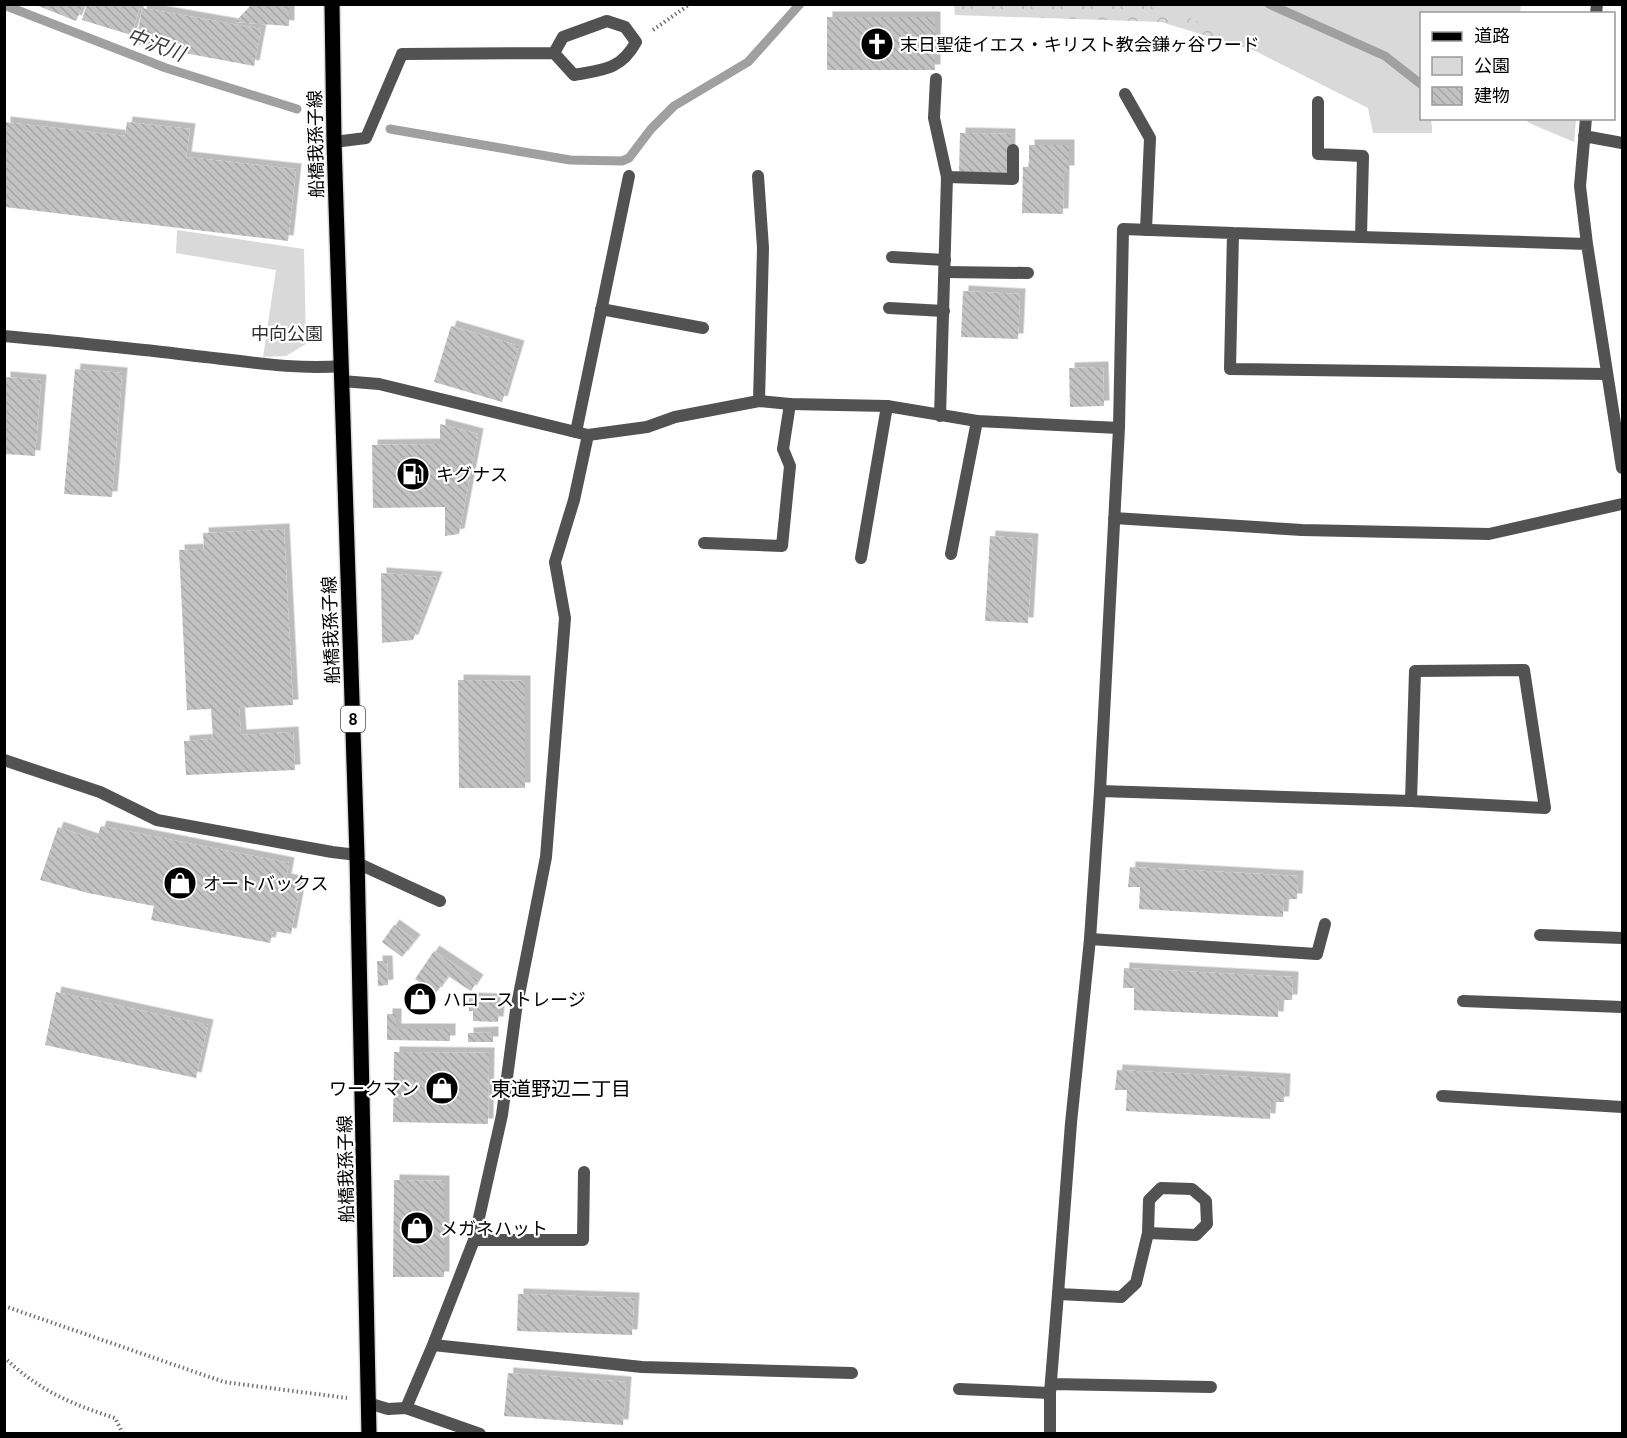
<svg xmlns="http://www.w3.org/2000/svg" width="1627" height="1438" viewBox="0 0 1627 1438" font-family="Ubuntu,'Noto Sans JP',sans-serif">
<style>
.forest{fill:url(#forest-crowns)}
.green{fill:#d9d9d9}
.lines{fill:none;stroke-linecap:round;stroke-linejoin:round}
.stream{stroke:#a0a0a0;stroke-width:9}
.building{fill:url(#building-back-hatch);filter:url(#shadow)}
.primary-casing{stroke:#dbdbdb;stroke-width:18}
.path{stroke:#747474;stroke-width:4;stroke-dasharray:1.5 3;stroke-linecap:butt}
.lane{stroke:#525252;stroke-width:12}
.street{stroke:#525252;stroke-width:12}
.primary{stroke:#000;stroke-width:15}
.labels{text-anchor:middle;dominant-baseline:central;stroke-width:4.5;stroke-linejoin:round;paint-order:stroke}
.shield{fill:#fff;stroke:#4c4c4c;stroke-width:1.5}
.shield-label{font-size:16px;font-weight:bold;fill:#000}
.poi-label{font-size:18px;fill:#000;stroke:#fff;text-anchor:start}
.street-label{font-size:18px;fill:#000;stroke:#fff}
.park-label{font-size:18px;fill:#303030;stroke:#fff}
.water-label{font-size:20px;font-style:italic;fill:#414141;stroke:#fff}
.neighbourhood-label{font-size:20px;fill:#000;stroke:#fff}
</style>
<defs>
<pattern id="forest-crowns" width="20" height="18" patternUnits="userSpaceOnUse" patternTransform="scale(1.5)"><rect width="20" height="18" fill="#d9d9d9"/><path d="M2 6a3 3 0 1 1 6 0M12 15a3 3 0 1 1 6 0" fill="none" stroke="#b8b8b8"/></pattern>
<pattern id="building-back-hatch" width="6" height="6" patternUnits="userSpaceOnUse" patternTransform="scale(1.5)"><rect width="6" height="6" fill="#c2c2c2"/><path d="M-1 5l2 2M0 0l6 6M5-1l2 2" fill="none" stroke="#a5a5a5"/></pattern>
<filter id="shadow"><feDropShadow dx="5.5" dy="-5.5" stdDeviation="0" flood-color="#0004"/></filter>
</defs>
<rect width="100%" height="100%" fill="#fff"/>
<!-- forest -->
<path class="forest" d="M954 5H1333L1422 118 1431 119 1432 133 1387 119 1311 68 1161 22 955 15Z"/>
<!-- green -->
<path class="green" d="M1149 5H1521L1520 13 1422 14V118L1431 119 1432 133H1373L1368 108 1188 17Z
M1525 119H1576L1574 142 1529 123Z
M177 230 304 249 306 344 286 356 263 357 276 270 176 253Z"/>
<g class="lines">
<!-- stream -->
<path class="stream" d="M1269 4 1385 56 1422 85
M4 5 166 68 297 109
M390 129 570 160 622 161 629 158 651 129 674 106 748 62 800 4"/>
</g>
<!-- building -->
<path class="building" d="M87 4H141L131 35 82 20Z
M252 4H289V26L235 22Z
M36 5H83L76 21Z
M142 8 261 29 254 66 136 44Z
M827 17H935V70H827Z
M5 122 125 136 127 122 190 129 186 157 296 169 288 241 5 207Z
M960 133 1010 134 1009 175 959 173Z
M1029 145H1069V171H1064L1063 214 1022 213 1023 167H1029Z
M963 291 1020 294 1018 339 961 337Z
M451 326 519 346 502 402 434 382Z
M1103 367 1104 406 1070 407 1069 368Z
M75 369 122 373 112 497 64 494Z
M5 377 41 380 35 456 5 454Z
M440 424 478 434 459 534 445 536V507L373 508 372 445 440 444Z
M284 529 293 705 239 708 241 735 293 732 295 770 186 775 184 741 213 739 211 709 187 710 179 550 204 549 203 533Z
M990 536 1033 539 1028 623 985 621Z
M381 573 437 577 413 640 382 643Z
M458 680 525 681V788H459Z
M101 826 289 863 286 879 301 882 291 934 273 931 270 943 151 920 154 906 88 893 40 880 58 827 96 840Z
M1130 867 1298 876 1297 899H1284L1283 917 1139 909 1140 887H1128Z
M394 925 415 940 402 957 382 942Z
M434 951 478 980 471 991 448 976 436 993 415 979Z
M377 961H387L388 985 378 986Z
M1124 968 1293 977 1292 1000H1279L1278 1017 1134 1010V988H1123Z
M56 992 208 1025 196 1078 45 1045Z
M469 998 495 999V1011H499L498 1022 473 1021V1011H469Z
M387 1014H396V1029H450V1041L387 1040Z
M493 1032V1042H468V1033Z
M394 1052 489 1053 488 1124 393 1122Z
M1117 1070 1285 1079 1284 1102H1271L1270 1119 1126 1111 1127 1090H1115Z
M394 1180 444 1181V1277H393Z
M518 1294 634 1298 632 1335 517 1331Z
M508 1373 626 1382 623 1425 504 1416Z"/>
<g class="lines">
<!-- primary casing -->
<g class="primary-casing">
<path id="primary" d="M332 4 334 142 357 855 369 1434"/>
</g>
<!-- path -->
<path class="path" d="M653 30 690 4
M4 1306 224 1382 347 1398
M4 1357C36 1389 73 1405 115 1418L123 1434"/>
<!-- lane -->
<path class="lane" d="M1125 94 1150 138 1146 230
M1318 102V154L1363 156 1361 237
M334 142 366 138 402 54 554 53 563 37 607 21 625 27 636 42C621 70 602 70 574 75L554 53
M758 176 763 248 759 401
M947 177 1013 179V150
M892 257 945 260
M945 272 1028 273
M889 308 944 311
M601 309 703 328
M576 432 629 176
M704 543 782 546 790 466 783 449 790 404
M951 554 977 421
M861 558 887 406
M357 863 440 901
M1540 935 1622 938
M1090 939 1317 954 1325 924
M1463 1001 1622 1007
M1442 1096 1622 1107
M474 1240H583L584 1172
M1058 1294 1121 1297 1136 1283 1148 1233 1149 1200 1161 1188 1192 1189 1206 1201 1207 1224 1196 1235 1148 1233"/>
<!-- street -->
<path class="street" d="M1596 14 1597 4
M936 79 934 118 947 177 940 416
M1586 118 1580 186 1587 244 1622 468
M1584 136 1622 143
M1587 244 1233 233 1230 369 1607 374
M4 336C68 342 132 348 196 356 245 361 292 370 342 366
M342 381 379 384 588 435 647 427 675 417 759 401 790 404 887 406 977 421 1119 428
M1114 518 1302 530 1489 534 1622 504
M4 760 100 792 157 820 332 852 357 855
M1100 791 1411 801 1545 808 1524 670 1415 671 1411 801
M433 1345 642 1367 852 1373
M1051 1384 1211 1387
M959 1389 1050 1393
M368 1403 388 1409 406 1408 480 1434
M406 1408 433 1345 474 1240 502 1115 516 1010 546 857 565 618 555 562 574 500 588 435
M1050 1434V1393L1058 1294 1071 1123 1090 939 1100 791 1119 428 1123 229 1233 233"/>
<!-- primary -->
<use href="#primary" class="primary"/>
</g>
<!-- icons -->
<defs>
<g id="church-disc" transform="scale(1.725)"><circle r="9.5" fill="#000" stroke="#fff"/><path d="M-1.2-6h2.4v3.5h3.3v2.4h-3.3V6h-2.4V-.1h-3.3v-2.4h3.3Z" fill="#fff"/></g>
<g id="fuel-disc" transform="scale(1.725)"><circle r="9.5" fill="#000" stroke="#fff"/><path d="M-5.5-6h7V0h2V4h1.3V-2.5L3-4.5l.8-.8L6-3V5H2.5V1h-1V6h-7ZM-4.2-4.7v3.2H.2V-4.7Z" fill="#fff"/></g>
<g id="shop-disc" transform="scale(1.725)"><circle r="9.5" fill="#000" stroke="#fff"/><path d="M-5-2.5h2.3a2.7 3.5 0 0 1 5.4 0H5L5.5 6h-11ZM-1.5-2.5h3a1.5 2.3 0 0 0-3 0Z" fill="#fff"/></g>
</defs>
<g fill-rule="evenodd">
<use href="#church-disc" x="877" y="44"/>
<use href="#fuel-disc" x="413" y="474"/>
<use href="#shop-disc" x="180" y="883"/>
<use href="#shop-disc" x="420" y="999"/>
<use href="#shop-disc" x="442" y="1088"/>
<use href="#shop-disc" x="417" y="1228"/>
</g>
<g class="labels">
<!-- shield labels -->
<rect class="shield" x="341" y="706" width="24" height="26" rx="4.5"/>
<g class="shield-label">
<text x="353" y="719">8</text>
</g>
<!-- poi labels -->
<g class="poi-label">
<text x="900" y="44">末日聖徒イエス・キリスト教会鎌ヶ谷ワード</text>
<text x="436" y="474">キグナス</text>
<text x="203" y="883">オートバックス</text>
<text x="443" y="999">ハローストレージ</text>
<text x="419" y="1088" text-anchor="end">ワークマン</text>
<text x="440" y="1228">メガネハット</text>
</g>
<!-- street labels -->
<g class="street-label">
<text transform="translate(315 144) rotate(-91)">船橋我孫子線</text>
<text transform="translate(330 630) rotate(-92)">船橋我孫子線</text>
<text transform="translate(345 1169) rotate(-91)">船橋我孫子線</text>
</g>
<!-- park labels -->
<g class="park-label">
<text x="287" y="333">中向公園</text>
</g>
<!-- water labels -->
<g class="water-label">
<text transform="translate(156 44) rotate(20)">中沢川</text>
</g>
<!-- neighbourhood labels -->
<g class="neighbourhood-label">
<text x="561" y="1088">東道野辺二丁目</text>
</g>
</g>
<!-- border -->
<rect width="1627" height="1438" fill="none" stroke="#000000" stroke-width="12"/>
<!-- legend -->
<rect x="1420" y="12" width="195" height="108" fill="#ffffff" stroke="#999999" stroke-width="1.5"/>
<rect x="1432" y="32" width="30" height="9" fill="#000000" stroke="#999999" stroke-width="1.5"/>
<text x="1474" y="42" font-size="18" fill="#000000">道路</text>
<rect x="1432" y="57" width="30" height="18" fill="#d9d9d9" stroke="#999999" stroke-width="1.5"/>
<text x="1474" y="72" font-size="18" fill="#000000">公園</text>
<rect x="1432" y="87" width="30" height="18" fill="url(#building-back-hatch)" stroke="#999999" stroke-width="1.5"/>
<text x="1474" y="102" font-size="18" fill="#000000">建物</text>
</svg>
